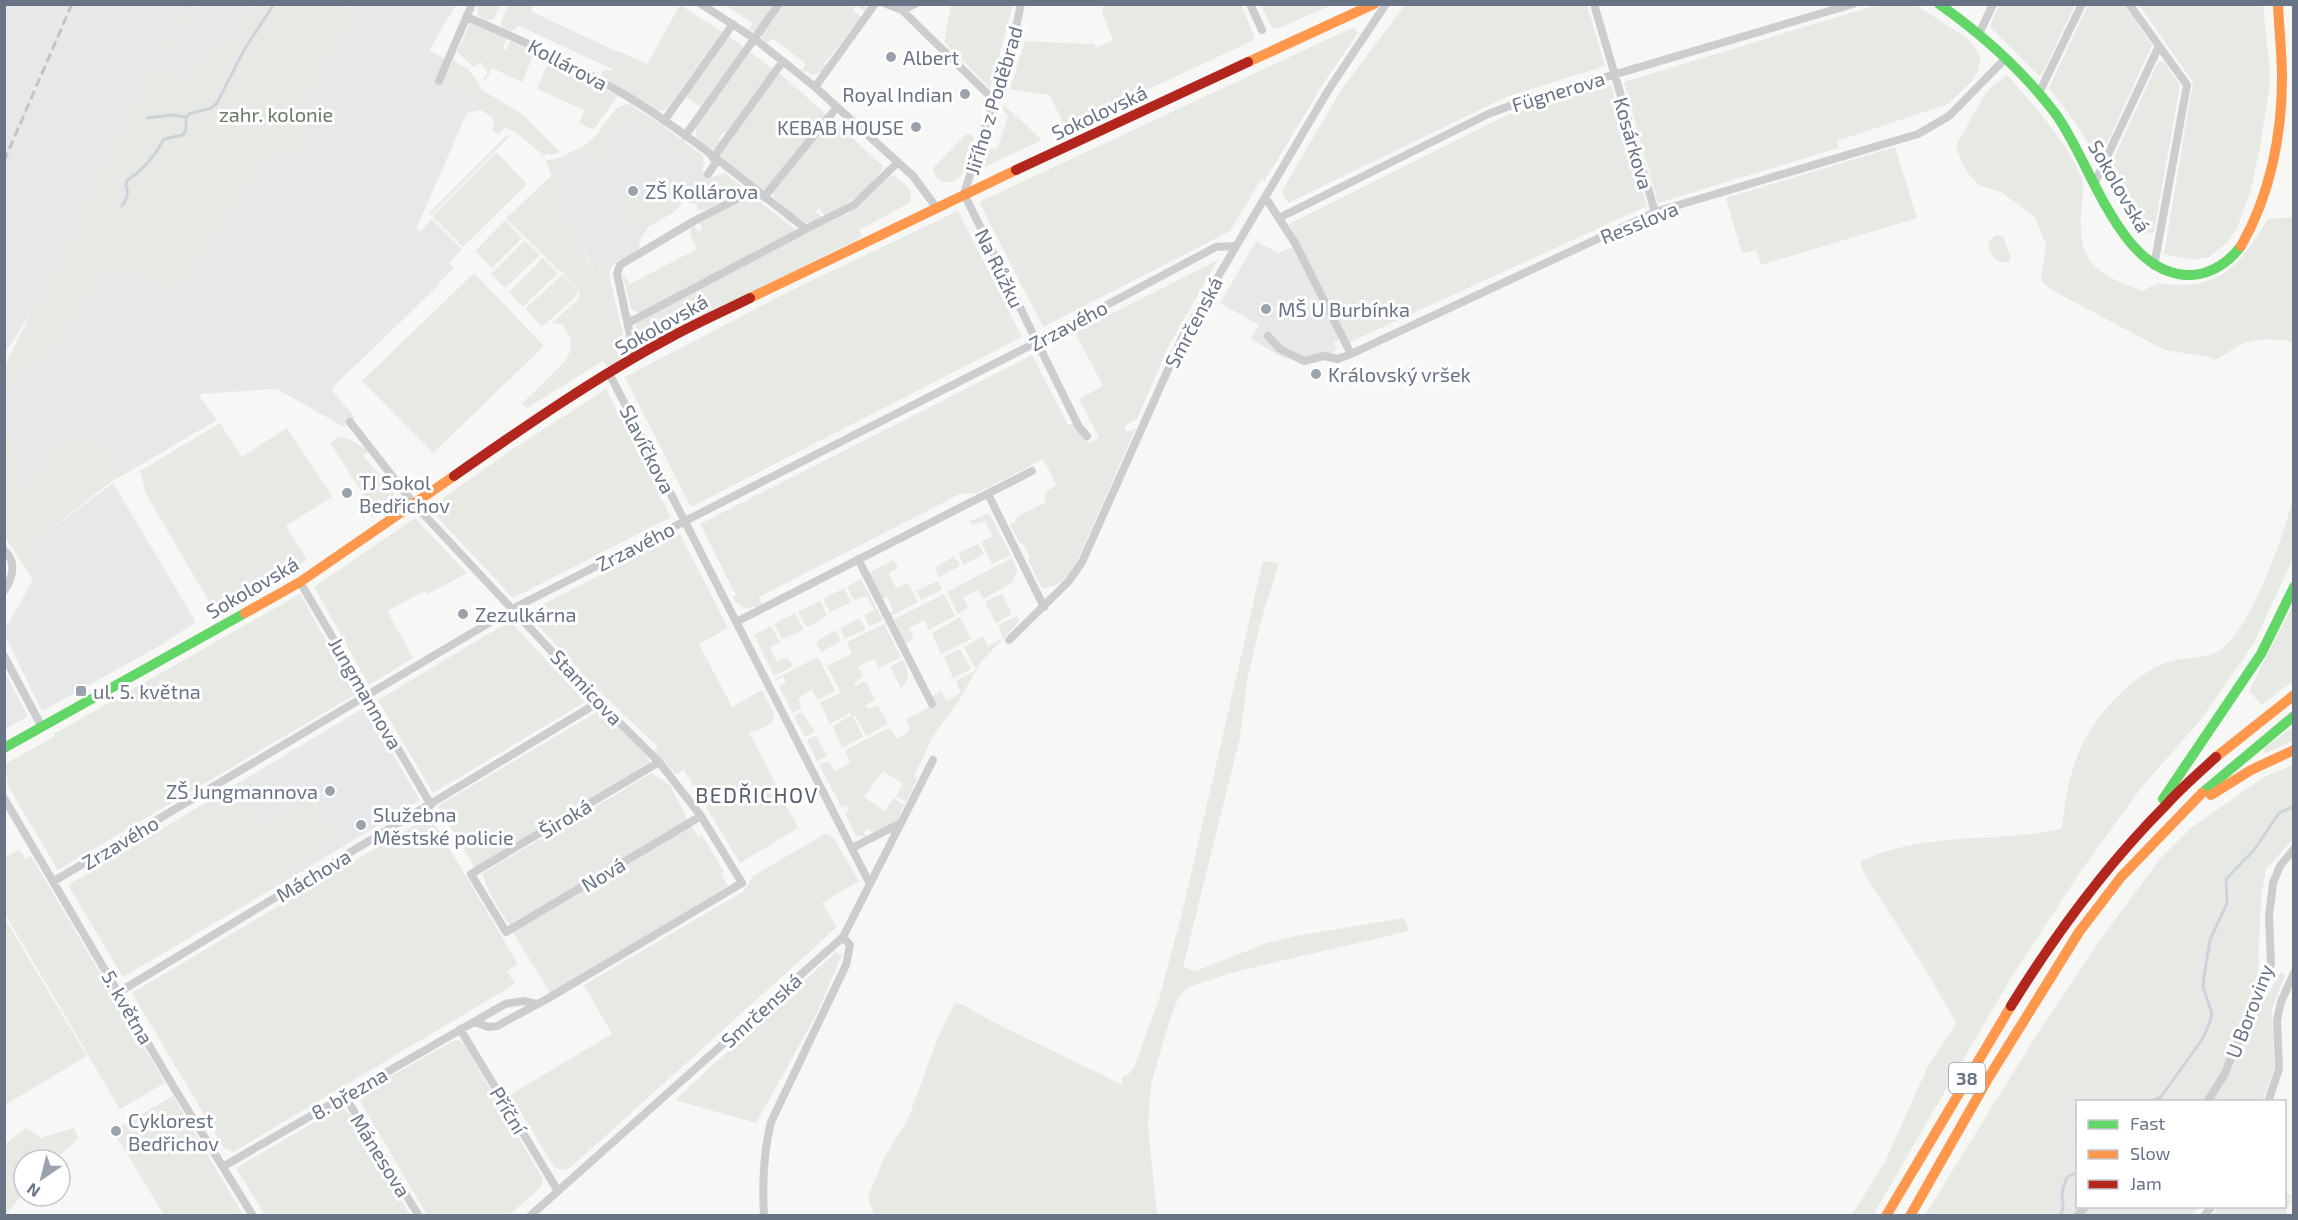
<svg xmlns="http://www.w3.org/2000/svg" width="2298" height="1220" viewBox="0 0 2298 1220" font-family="'Exo 2',sans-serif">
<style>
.built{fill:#e7e8e8}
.green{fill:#e6e9e4}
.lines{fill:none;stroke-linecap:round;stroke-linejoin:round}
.stream{stroke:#cdd3d7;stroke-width:3}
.street{stroke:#cccdcf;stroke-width:8}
.fast{stroke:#63d668;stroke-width:10}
.slow{stroke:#ff974d;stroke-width:10}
.jam{stroke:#b3261e;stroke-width:10}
.rail{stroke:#c3c4c6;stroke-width:3;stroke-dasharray:9 4.5;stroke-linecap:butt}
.poi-dot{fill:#9aa2ad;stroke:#fff;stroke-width:2}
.labels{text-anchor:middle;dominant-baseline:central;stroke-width:6;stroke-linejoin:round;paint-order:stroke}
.shield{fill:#fff;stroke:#959eaa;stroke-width:1.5}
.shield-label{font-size:18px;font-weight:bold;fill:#687485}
.poi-label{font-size:20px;fill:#687485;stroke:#fff;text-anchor:start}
.street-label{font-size:20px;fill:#687485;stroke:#fff}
.park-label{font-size:20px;fill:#687c66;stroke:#fff}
.neighbourhood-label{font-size:21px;letter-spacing:1.5px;fill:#555e6a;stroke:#fff}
</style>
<rect width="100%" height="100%" fill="#f7f7f6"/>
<!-- built -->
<path class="built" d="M5 5H187L168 32 32 311 5 353Z
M198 5H250L230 36 177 79 162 69Z
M342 5H456L429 50 451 62 443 84 474 97 416 229 420 232 432 219 462 249 449 263 454 268 438 284 439 285 334 386 331 390 355 417 344 427 277 389 198 394 217 420 127 473 98 436 62 434 23 489 6 419V400L11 387 22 373 48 360 109 266 177 293 276 147 295 159 315 114 309 112 307 104 358 13Z
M530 11 620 53 612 69 517 25 522 13 528 16Z
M628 104 662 125 703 156 702 170 714 179 697 203 692 204 684 200 673 213 649 226 640 240 638 251 617 261 616 259 593 268 572 221 557 173 563 162 561 157 589 143 598 133 617 108Z
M1256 241 1278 253 1293 247 1340 339 1334 342 1336 348 1332 356 1302 363 1280 356 1251 339 1259 325 1220 303Z
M113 483 196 622 156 648 42 711 5 636 4 625 9 623 33 580 34 542Z
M4 671 28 716 5 729H4Z
M365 707 420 800 296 875 240 782Z"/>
<!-- green -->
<path class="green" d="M187 4 198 5 162 69 177 79 230 36 250 5H342L358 12 307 103 311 107 309 112 316 115 298 155 295 159 276 147 177 293 109 266 48 360 22 373 11 387 6 400V419L23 489 61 434 98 436 127 473 112 481 34 542 33 580 5 537V366L168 32Z
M1880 4 1916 5 1968 39 1980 56 1979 69 1971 82 1948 104 1837 141 1838 148 1658 203 1624 82Z
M2000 4 2075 5 2042 74 2039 76 1991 28 1990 25Z
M477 5H500L494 18 488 21 478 16Z
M508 5H534L528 16 522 14 516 28 512 31 503 29 500 24Z
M680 5 722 32 668 107 663 111H656L601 75 604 69 611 71 620 52 647 64Z
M724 5H777L755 32 749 29 753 23Z
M782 5H867L865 12 857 6 853 10 861 17 824 64 826 66 821 72 813 75 802 70 806 64 774 39 767 42 763 40 761 34Z
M951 5H1013L990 88 944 42Z
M1103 5H1241L1255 38 1252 41 1065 128 1050 95 1010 89 1025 41 1095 44V48L1113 40 1103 15Z
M1261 5H1331L1277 29 1272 27Z
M1405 5H1587L1605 66 1506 97 1288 203 1282 191 1341 90Z
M2088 5H2124L2152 45 2099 161 2076 124 2049 88Z
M2139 5H2263L2270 74 2269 90 2260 146 2251 190 2237 228 2227 243 2209 257 2193 260 2164 254 2193 82Z
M470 23 507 39 502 49 506 50 510 41 551 59 618 96 593 130 579 123 584 110 537 89 548 63 533 56 522 82 492 68 486 81 483 78 488 73 481 62 474 67 457 52Z
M1354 27 1358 33 1321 87 1264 182 1262 178 1230 231 1043 327 979 202Z
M728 36 744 47 701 107 685 96Z
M750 52 773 69 727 134 723 132 718 139 722 142 717 148 710 150 696 140V127Z
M453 60 469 70 480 85 479 88 522 114 560 152 551 155 547 153 544 156 518 134 505 127 498 135 492 130 494 124 491 116 481 110 467 113 474 97 443 84Z
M2158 62H2164L2180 85 2154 232 2140 235 2106 175Z
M777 71 827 115 767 188 762 190 721 159 720 154Z
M2007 75C2032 103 2069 144 2082 179 2085 188 2082 201 2081 211 2078 265 2096 274 2143 291 2161 280 2160 285 2179 285 2229 285 2244 256 2268 219L2293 217V343C2280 337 2249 338 2236 347 2229 352 2223 356 2215 360L2213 358 2165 350 2059 294 2043 283 2041 278 2046 245 2035 217 2001 192 1979 185 1970 176 1961 161 1956 146 1983 97 1990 88Z
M1611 85 1647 206 1348 343 1289 224 1507 115Z
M629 104 662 125 663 130 659 138 626 116 609 140 618 146 599 170 594 158 586 161 582 153 563 162 557 173 572 221 592 268 616 259 617 261 611 267 609 275 623 334 618 345 622 360 609 368 603 361 527 408 522 403C532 394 541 385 550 376 568 359 579 349 563 325L552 323 578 299 580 293 564 273 560 272 506 218 551 176 546 160C565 159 587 147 599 132 608 121 614 105 629 104Z
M1004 105 1042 140 984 167 982 158 984 150 998 148 1008 116 1003 110Z
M830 118 883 166C875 188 845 206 825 216L819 208 815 212 823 217C818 219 813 223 808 223 799 223 772 200 772 191Z
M969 134 973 136 974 141 965 169 960 177 951 182C940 183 934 178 933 168L965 135Z
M507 135 509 137 431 215 429 213Z
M680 139 703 156 704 162 702 170 670 146 675 140Z
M1895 147 1917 218 1761 265 1756 250 1742 253 1726 198Z
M496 152 527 184 463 247 432 216Z
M725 173 742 187V191L708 210H697V203L714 179 712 177Z
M894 175 910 190 911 202 859 230 862 237 645 346C634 342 632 331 638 322L800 236 849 213 863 202 885 180Z
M648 188H658L681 205C672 215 658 218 648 227 644 231 644 234 638 237L634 235 620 203 642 195Z
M754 197 796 230 795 233 639 313 631 309 622 273 630 284 697 249C694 241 686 233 694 225L698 232 703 229 699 223 749 198Z
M958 211 1022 337 691 507 625 377 790 291Z
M505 220 522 238 492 268 475 251Z
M1996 235 2003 237 2011 258 2009 262C1994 265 1990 253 1988 241Z
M525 240 540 255 505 288 491 274Z
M543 258 558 273 523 307 509 292Z
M1218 260 1168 347 1137 419 1124 426 1127 432 1136 428 1078 559C1067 577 1065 585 1042 588L1028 560 1030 558 1023 543 1020 544 1010 524 1016 521 1015 518 1046 502 1044 496 1046 495 1045 492 1057 485 1043 459 977 493 960 494 759 597 762 604 755 607 743 608V606L735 602 733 597 736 595 700 524 1032 355 1068 425 1074 423 1090 443 1099 438 1079 399 1103 386 1075 332Z
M474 273 544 346 433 453 362 381Z
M563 274 578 291 575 297 542 327 525 309Z
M606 389 671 517 513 598 429 508 513 449Z
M220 423 242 457 287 428 332 497 286 526 307 560 232 604 214 610 146 494 140 471Z
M338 437 349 439 369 451 363 456 391 488 393 487 395 503 372 517 362 501 365 497 330 443Z
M2293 500V558L2254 643 2199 722 2144 784 2083 868 2012 976 1873 1215H1852L1886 1160 1928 1066 1956 1023 1927 972 1864 873 1861 866V861C1926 831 1994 843 2061 829 2064 820 2064 812 2065 802 2071 771 2080 740 2101 715 2116 695 2148 666 2172 661 2187 657 2208 659 2220 650 2252 628 2282 538 2293 500Z
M989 513 1011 555 992 564 982 544 983 541 993 536 985 521 973 525 970 521Z
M415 518 467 573 428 594 425 591 387 611 413 658 369 685 314 587Z
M680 534 728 628 699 644 732 707 762 690 775 716C771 726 758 731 749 732L798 828 740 863 684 770 676 774 654 751 658 747 601 693 526 613Z
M978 544 984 554 963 565 959 553Z
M954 556 960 566 939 577 935 568Z
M1012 558 1017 570 1013 582 983 599 978 590 963 597 968 607 958 614 947 592Z
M894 560 898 568 889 573 896 588 906 583 909 584 918 602 891 616 890 613 893 611 887 597 882 599 870 575 872 571Z
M1263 561 1279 563 1261 621 1248 676 1240 737 1183 967 1196 971 1267 943 1296 936 1404 918 1409 931 1234 972 1189 987 1179 996 1169 1022 1151 1084 1148 1125 1157 1215H874L868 1199 870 1192 884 1158 908 1119 937 1040 955 1003C965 1003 975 1013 984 1017 1029 1041 1076 1061 1122 1085L1123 1076 1129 1074 1135 1065 1159 999 1182 913Z
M861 579 883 620 869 627 864 615 874 610 867 596 854 600 847 587Z
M938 581 942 590 921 600 916 591Z
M844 588 851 602 830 612 823 599Z
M300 594 356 694 58 870 8 786 5 764 55 736 54 734Z
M944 594 955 616 929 630 924 620 909 628 914 638 905 644 894 619Z
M1002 594 1012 614 996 623 986 604V601Z
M820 601 827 615 818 620 819 622 806 627 798 612Z
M2293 605V681L2262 705 2249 691Z
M795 613 804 630 782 639 774 624Z
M1017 616 1019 619 1016 625 981 662 958 702 933 736 914 776 917 779 906 802 896 796 903 784 883 771 864 797 884 811 894 798 904 805 897 821 873 834 870 829 864 832 866 837 855 835 845 813 849 810 847 806 842 808 819 764 829 761 835 771 850 763 845 750 887 729H891L896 739 910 731 906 719 936 704 932 696 941 691 946 701 961 693 956 681 976 670 964 647 983 636 988 646 1003 638 998 625Z
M960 617 971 639 941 654 932 633Z
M859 618 866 629 845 639 840 628Z
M510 621 585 702 433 793 378 700Z
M884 624 901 657 879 668 874 659 858 667 863 676 854 684 855 686 866 681 875 700 865 706 867 709 878 706 888 724 866 736 855 715 853 717 863 737 842 748 833 726 852 715 850 713 830 724 820 702 841 693 827 666 852 654 847 642Z
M771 626 780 642 770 647 777 662 787 657 793 666 774 676 754 635Z
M835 630 841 641 821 652 816 642Z
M960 649 971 669 953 678 944 657Z
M818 657 835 691 818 700 812 690 798 698 802 708 793 713 779 686 786 682 783 677 776 680 775 679Z
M903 660C908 670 911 679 901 688L890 666Z
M597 712 608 716 645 754 649 760V763L475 868 438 806Z
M802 712 815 732 805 737 794 716Z
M2293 727V741L2265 753 2263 749Z
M814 736 817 737 827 756 817 761 807 740Z
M2293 765V839L2266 869 2261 898 2258 970 2234 1061 2250 1024 2281 972 2285 975 2272 1009 2274 1068 2263 1101 2078 1102V1206L2200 1207 2192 1215H1925L2041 1028 2103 936 2160 859 2191 828 2264 777Z
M652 773 670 785 688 820 510 926 491 896 482 874Z
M240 782 296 875 123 977 68 885Z
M313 793 340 838 293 867 266 822Z
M430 816 518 964 507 971 515 984 233 1152 224 1148 132 993Z
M691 825 699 837 702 835 724 872 721 874 728 886 550 993 513 932Z
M825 834 833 837 859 881 822 903 837 927 571 1167 563 1170 554 1167 510 1095 612 1034 584 985 744 891 753 876Z
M19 849 25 859 31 856 165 1083 120 1109 5 914V858Z
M4 917 87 1056 5 1105H4Z
M836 952 842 955 816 1015 756 1123 675 1100Z
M455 1040 460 1041 465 1046 543 1179 540 1188 509 1215H427L361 1103V1099L365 1091Z
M173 1096 243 1215H164L113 1131Z
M341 1108 351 1115 410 1215H265L236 1168 335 1110Z
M26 1128 40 1138 74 1128 78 1139 55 1160H24V1193L5 1215V1144Z
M2285 1193 2292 1196 2285 1215H2212L2219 1207 2284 1206Z"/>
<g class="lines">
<!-- stream -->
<path class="stream" d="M147 118 171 115 186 117
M122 206C127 198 129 194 126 185L127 180C143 171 155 155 164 139L183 135 186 130V117L189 114 211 108 217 103 244 50 274 4
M2148 1102 2161 1097 2203 1038 2209 1024 2212 1014 2203 987 2204 977 2210 940 2227 903 2226 879 2254 850 2279 813 2294 806
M2060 1216C2064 1208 2063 1204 2062 1196 2062 1189 2065 1183 2067 1177L2078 1172"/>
<!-- street -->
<path class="street" d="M701 4 755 39 815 87 913 176 936 207
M886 4 902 10 994 100
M1021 4 1014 36 964 194 1079 427 1087 436
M1250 4 1262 30
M1594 4 1655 212
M2129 4 2187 85 2154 266
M902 10 915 4
M467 17C523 41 578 66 630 98 691 135 750 186 806 229L854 205 898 162
M1979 34 1993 4
M439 81 472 4
M815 87 875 4
M2039 93 2082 4
M664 121 733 24
M685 136 779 4
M713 158 783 61
M708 174 717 161
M2095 182 2159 46
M764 197 837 107
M1265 197 1295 243 1351 354
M1279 218 1488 114 1518 103 1853 4
M628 323 806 229
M1268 336 1280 349 1304 361 1324 356 1338 359 1351 354 1655 212 1918 134 1949 116 2006 58
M635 358 617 274 620 265 694 221 755 190
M609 373 870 884
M350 422 414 504 599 702 659 762 701 816 742 883 547 999 497 1026 488 1027 475 1022
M988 494 1044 607
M4 550C17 561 13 578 4 591
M858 559 932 704
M300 582 431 805
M736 622 1032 471
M1009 640 1069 581 1082 562 1183 336 1329 89 1386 4
M4 656 42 727
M659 762 471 874 506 932 701 816
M4 798 173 1086 253 1216
M852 848 901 823
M54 881 514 608 1037 342 1216 247 1234 246
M119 992 599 702
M460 1029 558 1191
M344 1095 419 1216
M2207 1102 2224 1075 2271 964 2269 917 2273 883 2280 866 2294 849
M2268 1102 2279 1069 2277 1020 2281 1002 2294 973
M224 1166 505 1004 523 1001 537 1004
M530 1216 843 937 933 760
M764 1216C762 1183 763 1154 771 1122L846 965 850 945 843 937
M2077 1216 2086 1206
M2204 1216 2212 1206"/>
<!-- fast -->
<path class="fast" d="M1939 4C1983 35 2022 70 2055 113 2091 161 2120 278 2192 275 2212 274 2230 261 2241 246
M4 748 245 613
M2202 793 2294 716
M2163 799 2261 654 2294 587"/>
<!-- slow -->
<path class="slow" d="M1248 62 1374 4
M2241 246C2270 196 2282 135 2282 78 2282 53 2279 29 2278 4
M750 298 1016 170
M245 613 300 582 454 476
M2216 757 2294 695
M2211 795 2251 770 2294 750
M1886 1216 2011 1006
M1910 1216 1989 1077 2079 932 2121 877 2202 793"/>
<!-- jam -->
<path class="jam" d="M1016 170 1248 62
M454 476C524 427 596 377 671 337 697 323 724 311 750 298
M2011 1006C2055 935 2107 864 2167 804 2182 787 2200 772 2216 757"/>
<!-- rail -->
<path class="rail" d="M4 161 72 4"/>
</g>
<!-- markers -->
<g class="poi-dot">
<circle cx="891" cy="57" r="6"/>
<circle cx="965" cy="94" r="6"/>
<circle cx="916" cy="127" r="6"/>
<circle cx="633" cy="191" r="6"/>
<circle cx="1266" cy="309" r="6"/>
<circle cx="1316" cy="374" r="6"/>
<circle cx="347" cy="493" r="6"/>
<circle cx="463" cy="614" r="6"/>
<rect x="75" y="685" width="12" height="12" rx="3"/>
<circle cx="330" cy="791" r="6"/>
<circle cx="361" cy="825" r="6"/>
<circle cx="116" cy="1131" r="6"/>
</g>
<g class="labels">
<!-- shield labels -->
<rect class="shield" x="1949" y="1063" width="36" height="30" rx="4.5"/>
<g class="shield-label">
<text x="1967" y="1078">38</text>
</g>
<!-- poi labels -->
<g class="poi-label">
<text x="903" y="57">Albert</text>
<text x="953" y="94" text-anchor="end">Royal Indian</text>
<text x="904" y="127" text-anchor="end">KEBAB HOUSE</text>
<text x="645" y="191">ZŠ Kollárova</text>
<text x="1278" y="309">MŠ U Burbínka</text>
<text x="1328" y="374">Královský vršek</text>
<text x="359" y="482">TJ Sokol<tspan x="359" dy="23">Bedřichov</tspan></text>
<text x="475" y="614">Zezulkárna</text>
<text x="93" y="691">ul. 5. května</text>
<text x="318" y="791" text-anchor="end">ZŠ Jungmannova</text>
<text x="373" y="814">Služebna<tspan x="373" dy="23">Městské policie</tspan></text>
<text x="128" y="1120">Cyklorest<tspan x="128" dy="23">Bedřichov</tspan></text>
</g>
<!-- street labels -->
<g class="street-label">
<text transform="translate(568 64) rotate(28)">Kollárova</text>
<text transform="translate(1558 91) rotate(-17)">Fügnerova</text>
<text transform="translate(993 100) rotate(-73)">Jiřího z Poděbrad</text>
<text transform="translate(1099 112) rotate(-25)">Sokolovská</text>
<text transform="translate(1634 143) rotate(74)">Kosárkova</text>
<text transform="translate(2120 186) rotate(60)">Sokolovská</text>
<text transform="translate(1639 222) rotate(-22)">Resslova</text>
<text transform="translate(1000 268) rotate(64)">Na Růžku</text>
<text transform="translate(1193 322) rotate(-62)">Smrčenská</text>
<text transform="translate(661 324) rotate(-29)">Sokolovská</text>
<text transform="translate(1068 325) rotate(-28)">Zrzavého</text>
<text transform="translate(648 449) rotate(63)">Slavíčkova</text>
<text transform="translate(635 546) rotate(-27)">Zrzavého</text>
<text transform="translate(252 587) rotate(-30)">Sokolovská</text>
<text transform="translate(587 687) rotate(47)">Stamicova</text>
<text transform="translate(366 693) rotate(60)">Jungmannova</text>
<text transform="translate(565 818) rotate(-31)">Široká</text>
<text transform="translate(120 842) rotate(-31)">Zrzavého</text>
<text transform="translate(603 874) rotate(-31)">Nová</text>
<text transform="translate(313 875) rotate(-31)">Máchova</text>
<text transform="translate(128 1007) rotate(60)">5. května</text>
<text transform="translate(761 1010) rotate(-42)">Smrčenská</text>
<text transform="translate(2249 1011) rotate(-69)">U Boroviny</text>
<text transform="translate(349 1093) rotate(-30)">8. března</text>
<text transform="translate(509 1110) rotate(59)">Příční</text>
<text transform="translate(381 1155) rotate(58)">Mánesova</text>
</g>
<!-- park labels -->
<g class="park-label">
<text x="276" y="114">zahr. kolonie</text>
</g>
<!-- neighbourhood labels -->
<g class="neighbourhood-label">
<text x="757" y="794">BEDŘICHOV</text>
</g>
</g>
<!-- border -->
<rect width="2298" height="1220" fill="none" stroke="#687485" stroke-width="12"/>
<!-- legend -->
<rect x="2076" y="1100" width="210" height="108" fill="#ffffff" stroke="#c3c7ce" stroke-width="1.5"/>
<rect x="2088" y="1120" width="30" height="9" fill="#63d668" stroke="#c3c7ce" stroke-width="1.5"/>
<text x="2130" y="1130" font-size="18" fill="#687485">Fast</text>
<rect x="2088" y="1150" width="30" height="9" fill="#ff974d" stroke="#c3c7ce" stroke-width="1.5"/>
<text x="2130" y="1160" font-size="18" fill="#687485">Slow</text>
<rect x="2088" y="1180" width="30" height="9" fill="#b3261e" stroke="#c3c7ce" stroke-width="1.5"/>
<text x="2130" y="1190" font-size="18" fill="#687485">Jam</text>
<!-- north arrow -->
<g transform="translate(42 1178) rotate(215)"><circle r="28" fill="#ffffff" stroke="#c3c7ce" stroke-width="1.5"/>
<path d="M0-4.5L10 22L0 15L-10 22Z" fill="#9aa2ad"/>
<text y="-9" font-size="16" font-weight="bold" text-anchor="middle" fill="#687485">N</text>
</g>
</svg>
